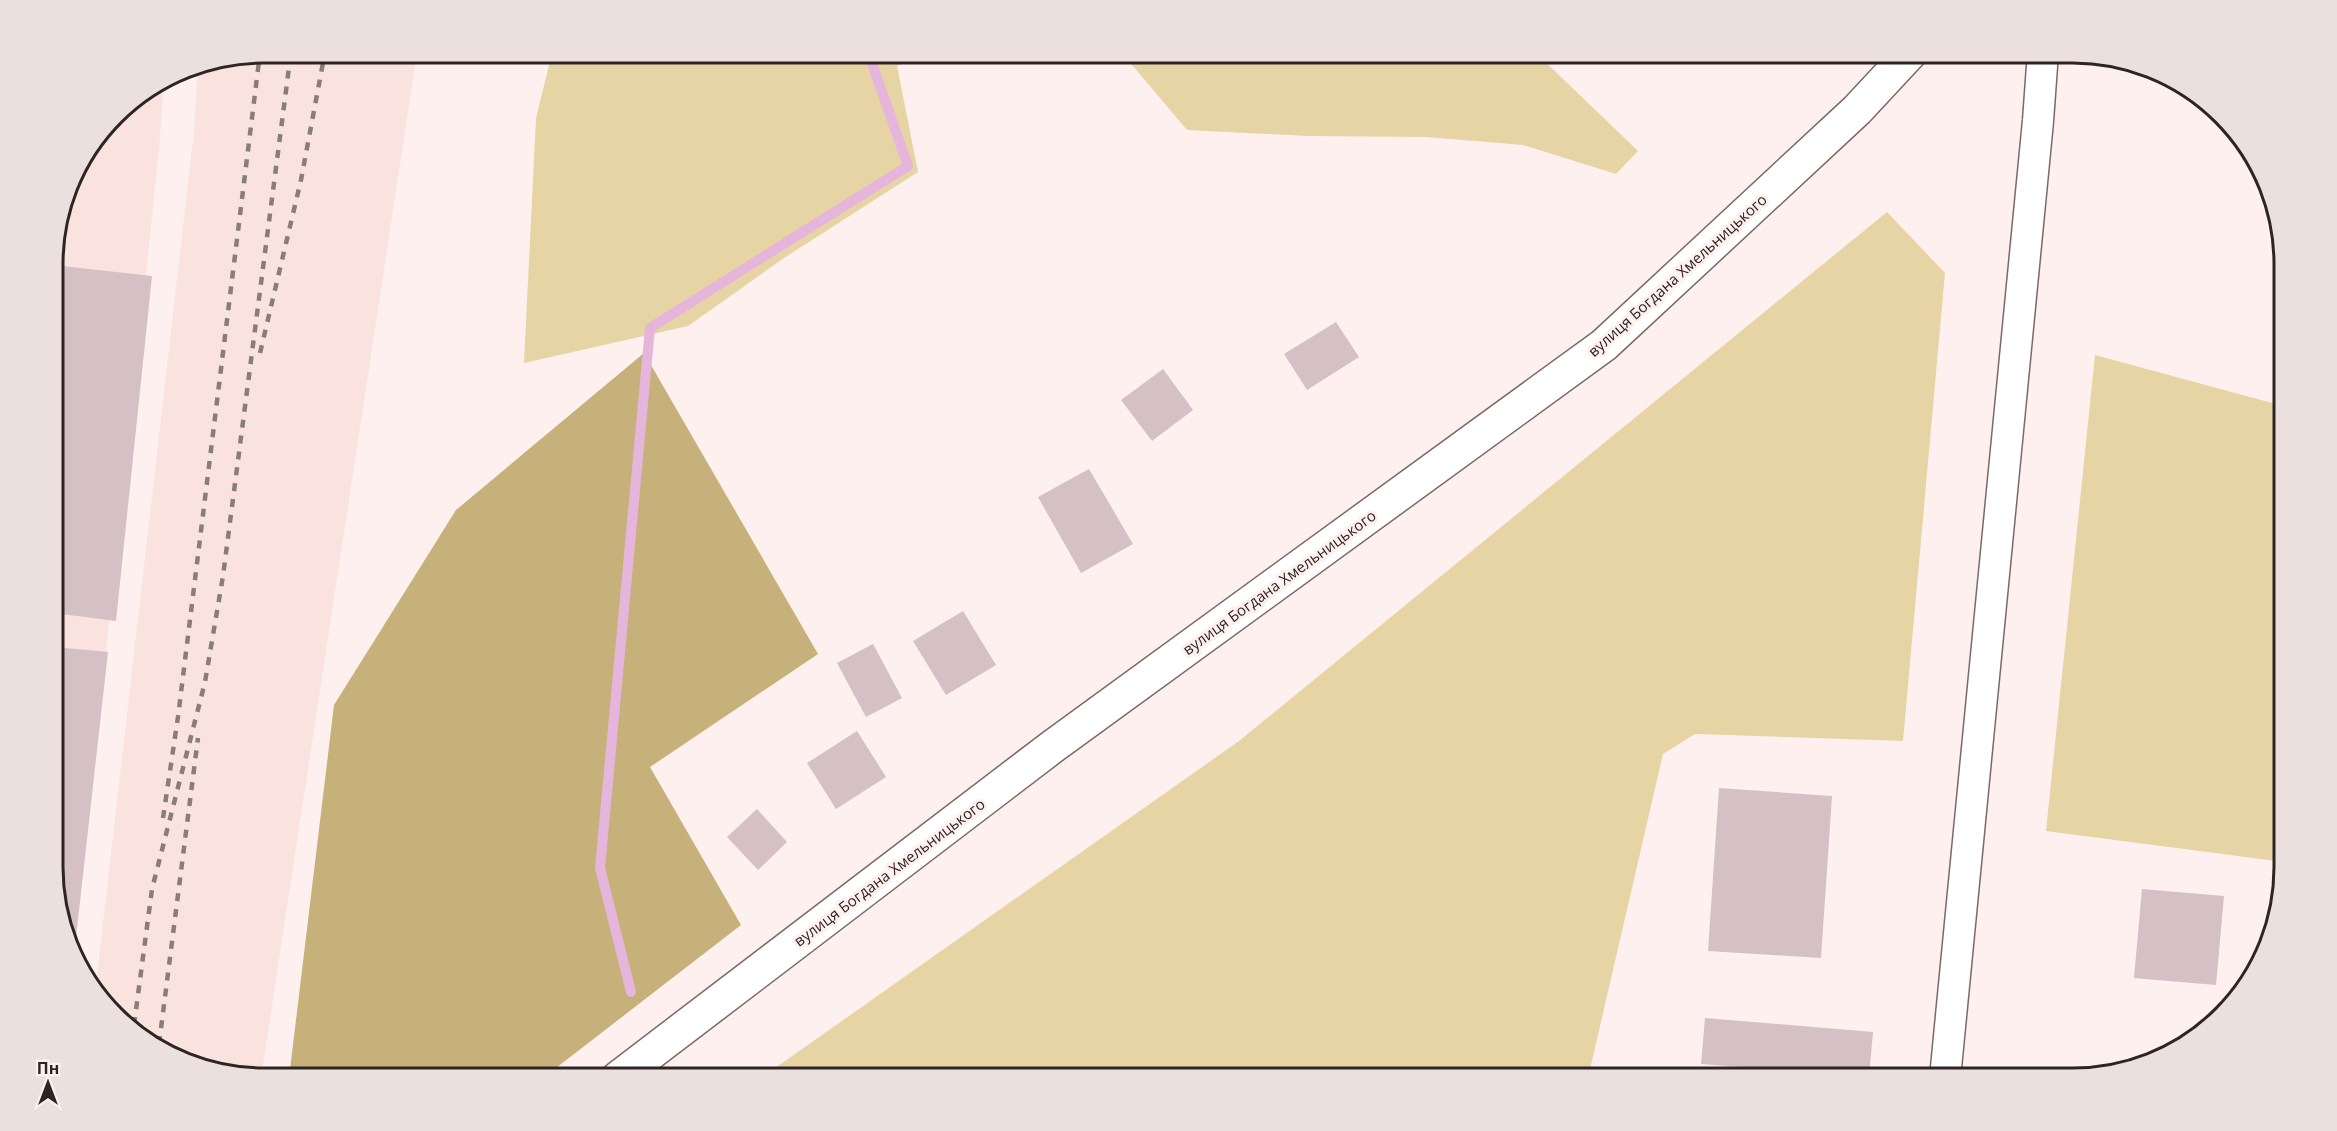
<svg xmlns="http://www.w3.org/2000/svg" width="2337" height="1131" viewBox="0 0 2337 1131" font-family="'Open Sans',sans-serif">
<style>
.built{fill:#fae3de}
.green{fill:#e7d4a5}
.forest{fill:#c6b17b}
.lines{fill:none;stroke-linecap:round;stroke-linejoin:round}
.stream{stroke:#e5b5db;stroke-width:10}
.building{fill:#d4c0c5}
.street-casing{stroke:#7b6966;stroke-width:33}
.secondary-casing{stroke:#7b6966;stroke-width:36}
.street{stroke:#fff;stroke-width:30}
.secondary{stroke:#fff;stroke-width:33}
.rail{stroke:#877d7b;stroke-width:4.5;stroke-dasharray:8 8;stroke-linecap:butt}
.labels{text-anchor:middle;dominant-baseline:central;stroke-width:6;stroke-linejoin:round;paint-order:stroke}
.street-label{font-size:15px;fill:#2c2523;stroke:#fdf0ee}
.rim{fill:none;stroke:#2c2523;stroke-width:3}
</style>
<rect width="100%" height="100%" fill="#fdf0ee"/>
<!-- built -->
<path class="built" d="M264 53H417L261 1078 183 1062 95 993 194 131 198 66Z
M164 81 159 150 75 944 54 895 53 250 74 170 124 105Z"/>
<!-- green -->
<path class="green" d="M552 53H927L897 66 918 172 784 258 688 326 524 363 536 118Z
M1122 53H1536L1638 151 1616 174 1523 145 1426 137 1309 136 1187 130Z
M1887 212 1945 273 1903 741 1695 734 1663 754 1588 1078H761L1239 741Z
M2095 355 2283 406 2284 862 2046 831Z"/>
<!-- forest -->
<path class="forest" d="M644 353 818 654 650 767 741 925 543 1078H289L334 705 456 510Z"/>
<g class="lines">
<!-- stream -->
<path class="stream" d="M631 992 600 868 650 328 908 166 868 52"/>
</g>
<!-- building -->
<path class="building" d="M53 265 152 276 116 621 54 613Z
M1336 322 1359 357 1307 390 1284 354Z
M1163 369 1193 410 1152 441 1121 400Z
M1089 469 1133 544 1081 573 1038 497Z
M963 611 996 665 946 695 913 641Z
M873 644 902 698 866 717 837 663Z
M54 647 108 652 75 946 54 895Z
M857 731 886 777 836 809 807 763Z
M1719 788 1832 796 1821 958 1708 951Z
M757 809 787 842 758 870 727 837Z
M2142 889 2224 896 2216 985 2134 978Z
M1705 1018 1873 1032 1869 1077 1701 1064Z"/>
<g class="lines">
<!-- street casing -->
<g class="street-casing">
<path id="street" d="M1945 1078 2038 121 2043 52"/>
</g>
<!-- secondary casing -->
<g class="secondary-casing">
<path id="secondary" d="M618 1078 1052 747 1604 345 1857 110 1911 52"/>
</g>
<!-- street -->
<use href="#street" class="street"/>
<!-- secondary -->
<use href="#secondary" class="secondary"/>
<!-- rail -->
<path class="rail" d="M260 353 301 180 325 52
M163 818 178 717 260 53
M134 1025 152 889 205 682 223 576 291 52
M159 1044 198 738"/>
</g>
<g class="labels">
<!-- street labels -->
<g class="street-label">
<text transform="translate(1677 275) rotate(-42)">вулиця Богдана Хмельницького</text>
<text transform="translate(1279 582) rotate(-36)">вулиця Богдана Хмельницького</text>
<text transform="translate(889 872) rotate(-37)">вулиця Богдана Хмельницького</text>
</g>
</g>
<!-- crop -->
<path d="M0 0H2337V1131H0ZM264 63H2073A201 201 0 0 1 2274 264V867A201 201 0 0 1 2073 1068H264A201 201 0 0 1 63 867V264A201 201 0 0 1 264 63Z" fill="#ece0de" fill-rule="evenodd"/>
<path class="rim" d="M264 63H2073A201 201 0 0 1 2274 264V867A201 201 0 0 1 2073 1068H264A201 201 0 0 1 63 867V264A201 201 0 0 1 264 63Z"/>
<!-- north arrow -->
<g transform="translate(48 1083)" stroke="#fdf0ee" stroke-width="4.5" paint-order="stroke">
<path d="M0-4.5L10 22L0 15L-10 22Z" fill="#2c2523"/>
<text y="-9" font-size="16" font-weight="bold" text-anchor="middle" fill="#2c2523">Пн</text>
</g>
</svg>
